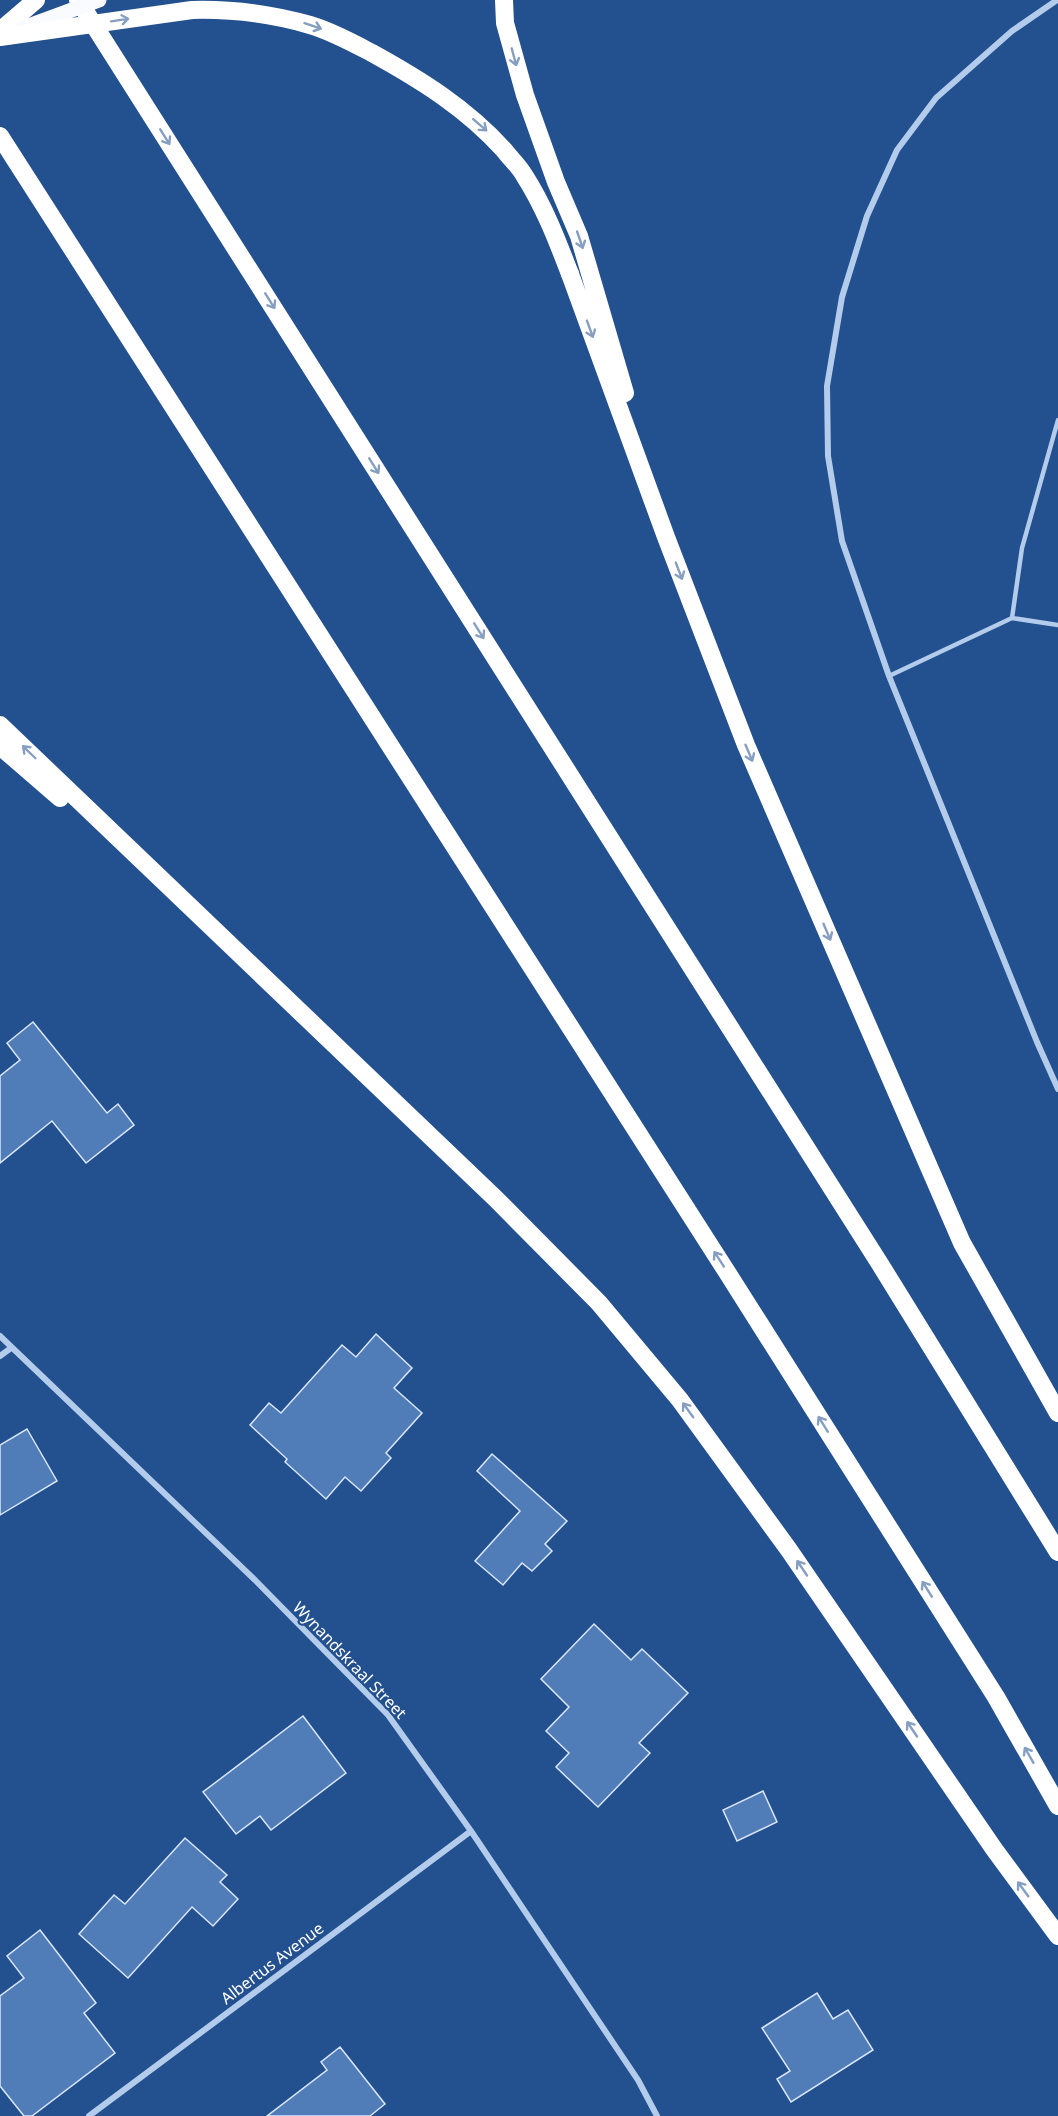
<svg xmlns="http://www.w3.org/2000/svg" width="1058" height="2116" viewBox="0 0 1058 2116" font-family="'Noto Sans',sans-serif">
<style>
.building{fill:#507cb8;stroke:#d9e6f9;stroke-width:1.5}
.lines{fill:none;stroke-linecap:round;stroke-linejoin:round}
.service{stroke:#b3ccec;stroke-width:4.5}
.minor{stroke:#b3ccec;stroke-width:6}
.motorway{stroke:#fff;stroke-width:18}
.primary-bridge{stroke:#f9fbff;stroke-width:15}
.motorway-bridge{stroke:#fff;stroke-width:18}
.oneway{stroke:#869fc1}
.labels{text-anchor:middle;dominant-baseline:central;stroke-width:4.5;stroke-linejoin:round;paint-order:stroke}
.street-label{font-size:16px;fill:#fff;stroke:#23508f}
</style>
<rect width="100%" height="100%" fill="#23508f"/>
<!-- building -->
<path class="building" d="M33 1022 107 1113 118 1104 134 1125 86 1163 52 1121 0 1163V1076L20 1060 7 1043Z
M376 1334 412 1368 394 1388 422 1413 386 1453 391 1458 361 1491 345 1477 326 1499 285 1462 287 1459 250 1425 269 1403 281 1413 342 1345 356 1357Z
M27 1429 57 1481 0 1515V1445Z
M492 1454 567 1521 545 1544 552 1551 532 1571 522 1563 503 1585 475 1561 520 1511 477 1471Z
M594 1624 631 1660 642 1649 688 1693 639 1743 650 1753 598 1807 556 1767 569 1753 546 1731 569 1707 541 1679Z
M303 1716 346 1773 271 1830 260 1816 236 1834 203 1792Z
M763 1791 777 1822 737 1841 723 1810Z
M185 1838 227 1875 220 1882 238 1899 213 1926 192 1907 128 1978 79 1934 114 1895 125 1904Z
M40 1930 96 2003 84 2013 115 2053 32 2116H24L0 2086V1996L24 1978 7 1956Z
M817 1993 833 2019 848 2010 873 2050 791 2102 777 2079 790 2071 762 2028Z
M340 2047 385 2104 370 2116H267L327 2070 321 2062Z"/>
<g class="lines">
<!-- service -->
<path class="service" d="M1012 618 1022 548 1058 420
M889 676 1012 618 1058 625"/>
<!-- minor -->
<path class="minor" d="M1057 0 1012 31 936 98 897 150 867 216 842 297 827 386 828 456 842 541 889 676 1037 1042 1058 1089
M0 1336 255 1580 388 1715 471 1831 638 2080 657 2116
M0 1356 11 1348
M89 2116 471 1831"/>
<!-- motorway -->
<path class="motorway" d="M78 0 880 1264 1058 1552
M504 0 505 23 525 95 556 182 579 236 625 393
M0 31 36 0
M0 136 725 1269 996 1697 1058 1806
M570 274 666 537 746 745 962 1243 1058 1413
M0 725 496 1199 599 1303 680 1400 789 1550 994 1849 1058 1936
M0 746 60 798"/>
<!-- primary-bridge -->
<path class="primary-bridge" d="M23 28 99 0"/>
<!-- motorway-bridge -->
<path class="motorway-bridge" d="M0 37 192 10C232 9 272 14 310 25 331 31 353 43 372 53 421 80 466 108 504 150 510 158 519 166 524 175 544 206 557 240 570 274"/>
</g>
<!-- one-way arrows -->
<defs><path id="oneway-shaft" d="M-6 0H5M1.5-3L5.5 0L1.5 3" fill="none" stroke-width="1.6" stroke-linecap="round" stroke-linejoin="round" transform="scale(1.5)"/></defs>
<g class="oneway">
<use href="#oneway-shaft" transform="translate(120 20) rotate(-9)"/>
<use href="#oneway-shaft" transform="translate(313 26) rotate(19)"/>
<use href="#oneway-shaft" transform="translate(514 57) rotate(75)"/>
<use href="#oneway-shaft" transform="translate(480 125) rotate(41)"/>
<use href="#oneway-shaft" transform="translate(165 137) rotate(58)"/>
<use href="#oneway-shaft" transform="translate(580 240) rotate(71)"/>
<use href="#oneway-shaft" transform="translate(270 301) rotate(58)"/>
<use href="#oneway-shaft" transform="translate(590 329) rotate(70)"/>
<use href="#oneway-shaft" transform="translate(374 466) rotate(58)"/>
<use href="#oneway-shaft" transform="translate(679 571) rotate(69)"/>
<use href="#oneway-shaft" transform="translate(479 631) rotate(58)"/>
<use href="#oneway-shaft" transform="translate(29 752) rotate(-136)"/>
<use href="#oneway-shaft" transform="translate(749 753) rotate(67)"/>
<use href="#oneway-shaft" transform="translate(827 932) rotate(67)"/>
<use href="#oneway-shaft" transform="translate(719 1259) rotate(-123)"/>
<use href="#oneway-shaft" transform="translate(688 1410) rotate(-126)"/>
<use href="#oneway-shaft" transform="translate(823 1424) rotate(-122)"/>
<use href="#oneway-shaft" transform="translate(802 1568) rotate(-124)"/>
<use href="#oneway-shaft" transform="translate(927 1589) rotate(-122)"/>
<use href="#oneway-shaft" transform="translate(912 1729) rotate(-124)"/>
<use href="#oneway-shaft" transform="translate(1029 1755) rotate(-120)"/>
<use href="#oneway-shaft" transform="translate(1023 1889) rotate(-126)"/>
</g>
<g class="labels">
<!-- street labels -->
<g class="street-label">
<text transform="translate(350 1660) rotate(46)">Wynandskraal Street</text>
<text transform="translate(272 1963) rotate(-37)">Albertus Avenue</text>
</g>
</g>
</svg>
